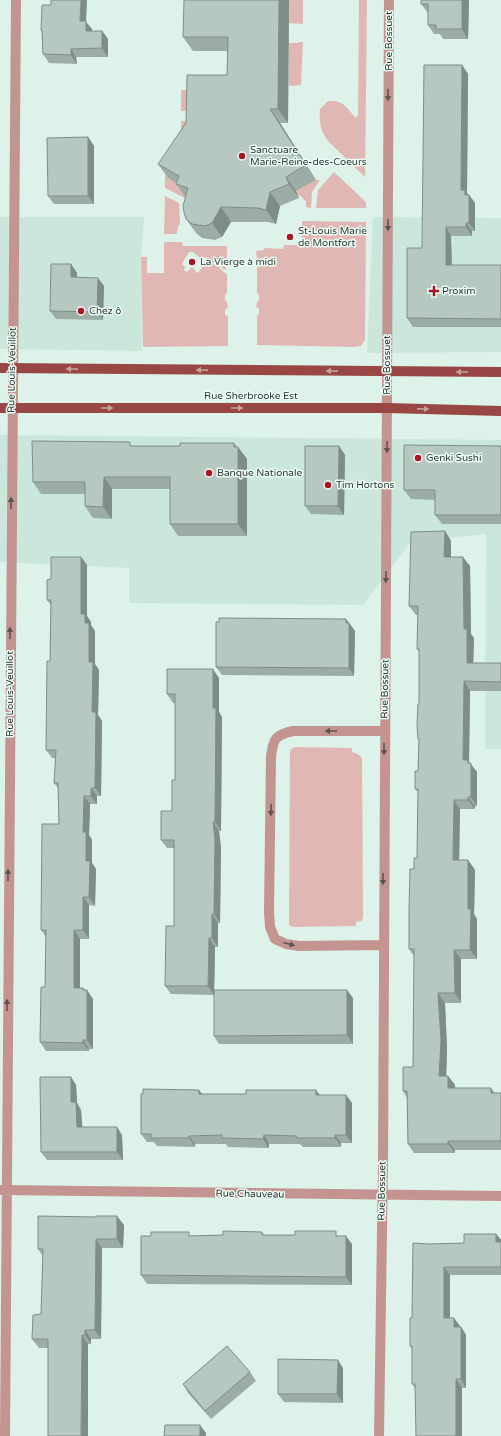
<svg xmlns="http://www.w3.org/2000/svg" width="501" height="1436" viewBox="0 0 501 1436" font-family="'Varela Round',sans-serif">
<style>
.built{fill:#cbe7dc}
.green{fill:#e1b7b3}
.lines{fill:none;stroke-linecap:round;stroke-linejoin:round}
.street{stroke:#c49490;stroke-width:10}
.primary{stroke:#994744;stroke-width:10}
.wall{fill:#9cada6}
.shaded-wall{fill:#7f8d87}
.building{fill:#b5c9c1;stroke:#7f8d87}
.oneway{fill:#5c5450}
.oneway2{fill:#c3a29e}
.poi-dot{fill:#aa1523;stroke:#edfef7;stroke-width:1.5}
.labels{text-anchor:middle;dominant-baseline:central;stroke-width:3;stroke-linejoin:round;paint-order:stroke}
.street-label{font-size:10px;fill:#303935;stroke:#edfef7}
.poi-label{font-size:10px;fill:#303935;stroke:#edfef7;text-anchor:start}
</style>
<rect width="100%" height="100%" fill="#ddf2e9"/>
<!-- built -->
<path class="built" d="M0 217H144L141 257 142 351 0 349Z
M373 217 501 218V352L367 353Z
M0 435 501 440V749H485L486 534 411 542 363 605 129 603V568L0 562Z"/>
<!-- green -->
<path class="green" d="M289 0H303V24L289 23Z
M359 0H367L365 177 329 142C320 131 319 122 320 109L328 101C344 100 346 107 356 118L358 115Z
M299 42H303L301 85 289 86V43H298Z
M181 90H196L189 111H181Z
M181 121H189V191L185 198 165 188V176L181 153Z
M334 172 366 202V208H316L318 190Z
M316 180H320L312 192 311 208 306 207V201L304 200 301 196 298 195 296 191Z
M165 196 179 203 180 224 178 226 177 234H164Z
M302 221 366 222 365 340 361 346 354 347 257 345V316L259 314V308L256 307 257 302 259 300V295L257 293V268L260 266V261L257 259 256 251 264 250V248L283 249 284 245H301Z
M164 242H182L183 246H227V260L224 262 225 267 227 270 223 269 219 263H212L206 257 200 258 193 252H189L182 264 185 267 184 270 187 272 192 267 195 270 196 272 198 273 206 261C210 264 215 264 219 267 222 270 223 272 227 274V293L225 295V300L227 302 228 308 225 309V315L228 316V346L143 347 141 257H147V273H164Z
M295 747 352 748V752L358 754 362 758 363 918 361 921 356 922V926L292 927 289 925 290 752 291 749Z"/>
<g class="lines">
<!-- street -->
<path class="street" d="M383 945 299 946 286 944 275 939 270 927 269 912 271 757C273 739 275 735 293 731H384
M0 1190 501 1196
M5 1436 16 0
M379 1436 383 1162 389 0"/>
<!-- primary -->
<path class="primary" d="M0 368 501 372
M0 408H387L501 411"/>
</g>
<!-- wall -->
<path class="wall" d="M222 0H289L288 123H280L316 180 296 191 299 198 280 206 276 224 268 222H231L222 237 215 240 202 238 196 233 186 219 185 197 176 183 168 178 158 164 227 75V51H193L183 37Z
M421 0H469L468 39H443L440 34H434L428 25V13L421 4Z
M86 22 92 29V31H102L108 39V57H76L77 64 49 63 43 54 42 32 41 30Z
M462 65 468 74 467 193 468 195H469L475 203V231H472V236H451L452 265H501V327H413L407 318Z
M88 137 94 146V204H54L48 196Z
M71 264 77 273V278H98L104 286 103 320 56 319 50 311Z
M133 446 238 447 247 459V536H178L170 524V489H112V519L93 518 85 506V494H41L33 482Z
M339 446 345 455 344 515 311 514 305 506Z
M501 446V524H442L435 515V500L411 499 404 490Z
M445 531 451 541V557L470 566 471 634 474 638 473 663H501V691H470L469 762 477 772V806H475V809H460L459 860H468L475 870 474 914 477 919V959H461V1003H445L447 1049 446 1076H448L455 1085V1088L494 1093H501V1150H455V1153H414L408 1144 407 1098 403 1091 413 1067 414 956 409 949 414 869 417 858 418 792 415 789 418 771 419 741 418 739 419 704V652L417 649 418 615H416L409 606Z
M81 557 87 565V616L91 622V625L95 631V664L99 670 98 715 102 721 101 796H97V804H90L89 835 92 840V863L96 869 95 906 89 905V939H80V988H83L93 999V1049H89V1051H46L40 1042 45 987 46 937 41 930 59 824 58 788 54 783 56 758H52L46 750 50 661 51 605 47 600 51 579Z
M346 619 355 631 354 676 222 675 216 667 219 622Z
M219 678V712L222 717 221 831H219L221 848 220 923H218V947H215L214 995 171 994 165 986 174 926V848H167L161 840 172 811 175 780V703H173L167 694Z
M353 998V1044H219L214 1036Z
M71 1077 76 1085 77 1103 81 1110 82 1127 122 1135 123 1160H47L41 1152Z
M199 1090 202 1094H246L316 1090 319 1095H346L352 1103V1143H341V1147H303L300 1144H269V1148L228 1147 226 1144H195V1147L157 1146 154 1142H147L141 1134Z
M124 1225 123 1248H102L101 1339H91V1344L48 1348H39L32 1339 41 1314 43 1256 38 1249Z
M262 1232 264 1235 339 1236 352 1244V1285L147 1284 141 1275 192 1236 223 1235Z
M496 1234 501 1240V1275H450V1318L461 1327 466 1335V1388H462V1436H416L415 1388 412 1384V1349L410 1346 412 1318 429 1244 464 1243Z
M343 1368V1403L284 1402 278 1394Z
M250 1372 256 1381 211 1419 188 1393 183 1384Z"/>
<!-- shaded-wall -->
<path class="shaded-wall" d="M81 0H87L86 22 92 29V39L86 31 80 21Z
M279 0H289L288 123 278 109Z
M462 0H469L468 39 462 29Z
M102 31 108 39V57L102 48Z
M71 49 76 57 77 64 71 55Z
M462 65 468 74 467 193 469 197V195L475 203V231L469 223 461 190Z
M270 109 280 123 316 180 306 165Z
M88 137 94 146V204L88 196Z
M286 177 296 191 299 198 289 184Z
M270 192 280 206 276 224 266 210Z
M221 207 231 222 222 237 212 223Z
M466 223 472 231V236L466 227Z
M446 227 451 236 452 273 446 265Z
M71 264 77 273V286L71 277Z
M98 278 104 286 103 320 97 312Z
M234 443 238 449V447L247 459V536L238 524Z
M339 446 345 455 344 515 338 506Z
M104 477 112 489V519L103 507Z
M445 531 451 541V566L444 557Z
M81 557 87 565V616L91 622V625L95 631V664L99 670 98 715 102 721 101 796 95 788 89 662 85 623 81 614Z
M463 557 470 566 471 634 474 638 473 672 467 663 464 629Z
M346 619 355 631 354 676 349 668Z
M213 669 219 678V712L222 717 221 831 215 822 213 708Z
M464 681 470 691 469 762 477 772V806L471 797 463 760Z
M91 788 97 796V804L91 796Z
M84 796 90 804 89 835 92 840V863L96 869 95 906 89 897 83 832Z
M468 797 475 806V809L468 800Z
M454 800 460 809 459 870 453 860Z
M213 822 219 831 221 848 220 923 214 914Z
M468 860 475 870 474 914 477 919V959L470 950 468 909Z
M83 897 89 905V939L83 930Z
M212 914 218 923V947L212 938Z
M74 930 80 939V996L74 988Z
M209 938 215 947 214 995 208 986Z
M454 950 461 959V1003L455 993Z
M83 988 87 993V990L93 999V1049L87 1040Z
M347 990 353 998V1044L347 1035Z
M438 993 445 1003 447 1049 446 1085 439 1076Z
M83 1040 89 1049V1051L83 1043Z
M448 1076 455 1085V1097L448 1088Z
M71 1077 76 1085 77 1103 81 1110 83 1135 77 1127 71 1102Z
M491 1088 497 1097 491 1093Z
M199 1090 205 1098 199 1094Z
M316 1090 322 1098 316 1095Z
M346 1095 352 1103V1143L346 1135Z
M117 1127 122 1135 123 1160 117 1152Z
M264 1135 269 1144V1148L263 1139Z
M335 1135 341 1143V1147L335 1138Z
M189 1136 195 1144V1147L189 1138Z
M448 1141 455 1150V1153L448 1144Z
M117 1216 124 1225 123 1248 117 1239Z
M496 1234 501 1240V1249L496 1242Z
M346 1236 352 1244V1285L346 1277Z
M96 1239 102 1248 101 1339 95 1330Z
M444 1267 450 1275V1326L444 1318Z
M454 1318 460 1326 454 1327Z
M461 1327 466 1335V1388L461 1379Z
M85 1330 91 1339V1344L85 1335Z
M82 1335 88 1344V1436H81Z
M338 1360 343 1368V1403L337 1394Z
M456 1379 462 1388V1436H456Z
M200 1425 206 1433V1436H200Z"/>
<!-- building -->
<path class="building" d="M51 0H81L80 21H86V31H102V48L71 49V55L43 54 42 30H41L42 5H51Z
M184 0H279L278 109H270L306 165 286 177 289 184 270 192 266 210 258 208 221 207 212 223 205 226 192 224 186 219 184 212 183 206 188 188 176 184 179 176 158 164 186 123 187 75H227L228 37H183Z
M421 0H462V29H436V25H428V4H421Z
M424 65H462L461 190H465V195H469V223H466V227H446V265H501V319L407 318V248H422Z
M88 137V196H48L47 138Z
M51 264H71V277L98 278 97 312 50 311Z
M32 441 130 442V446H180V443H234V447H238V524H170V477H104L103 507 85 506V482H33Z
M404 445 501 446V515H435V490H404Z
M305 446H339L338 506H305Z
M445 531 444 557H463L464 629H467V663H501V682L464 681 463 760H468V763H471V797H468V800H454L453 860H468V909H471L470 950H454L455 993H438L441 1040 439 1076H448V1088H491V1093H501V1141H448V1144H408L407 1091H403V1067H413L414 949H409V909L410 869H414V858H417L418 789H415V771H418L419 739H418L417 725 418 704H419V649H417L418 606H409L411 532Z
M51 557H81V614H85V623H89V662H93L92 712H96L95 788H91V796H84L83 832H86V861H90L89 897H83V930H74V988H83V990H87V1040H83V1043L40 1042 41 987H45L46 930H41L42 824H59L58 783H54L56 750H46L47 661H50L51 600H47V580L51 579Z
M219 618 346 619V623H349V668L216 667V622H219Z
M167 669H213V708H216L215 822H213L215 839 214 914H212V938H209L208 986H165L166 926H174V840H161V811H172V780H175V694H167Z
M214 990H347V1035L214 1036Z
M40 1077H71V1102H76L77 1127H117V1152H41Z
M143 1089 199 1090V1094H246V1090H316V1095H346V1135H335V1138H297L296 1136 264 1135 263 1139 222 1138V1135L189 1136V1138H151V1134H141V1094H143Z
M38 1216 96 1217V1216H117V1239H96L95 1330H85V1335H82L81 1436H48V1339H32L33 1315 41 1314 43 1249H38Z
M223 1231 262 1232V1235H295V1231H336V1236H346V1277L141 1275V1236H151V1232H189V1236L223 1235Z
M464 1234H496V1242H501V1267H444V1318H454V1327H461V1379H456V1436H416L415 1384H412V1346H410V1318H412L413 1243 429 1244 464 1243Z
M227 1346 250 1372 205 1411 183 1384Z
M278 1359 338 1360 337 1394H278Z
M165 1425H200V1436H164Z"/>
<!-- one-way arrows -->
<defs><path id="oneway-solid" d="M-6-.8H1V-3.2L6.5 0L1 3.2V.8H-6Z"/></defs>
<g class="oneway">
<use href="#oneway-solid" transform="translate(388 95) rotate(90)"/>
<use href="#oneway-solid" transform="translate(388 225) rotate(90)"/>
<use href="#oneway-solid" transform="translate(387 447) rotate(91)"/>
<use href="#oneway-solid" transform="translate(11 503) rotate(-90)"/>
<use href="#oneway-solid" transform="translate(386 577) rotate(91)"/>
<use href="#oneway-solid" transform="translate(10 633) rotate(-90)"/>
<use href="#oneway-solid" transform="translate(331 731) rotate(-180)"/>
<use href="#oneway-solid" transform="translate(384 749) rotate(90)"/>
<use href="#oneway-solid" transform="translate(271 810) rotate(91)"/>
<use href="#oneway-solid" transform="translate(8 875) rotate(-90)"/>
<use href="#oneway-solid" transform="translate(383 879) rotate(90)"/>
<use href="#oneway-solid" transform="translate(289 944) rotate(15)"/>
<use href="#oneway-solid" transform="translate(7 1005) rotate(-90)"/>
</g>
<g class="oneway2">
<use href="#oneway-solid" transform="translate(72 369) rotate(-179)"/>
<use href="#oneway-solid" transform="translate(202 370) rotate(-179)"/>
<use href="#oneway-solid" transform="translate(332 371) rotate(-179)"/>
<use href="#oneway-solid" transform="translate(462 372) rotate(-180)"/>
<use href="#oneway-solid" transform="translate(107 408)"/>
<use href="#oneway-solid" transform="translate(237 408)"/>
<use href="#oneway-solid" transform="translate(423 409) rotate(1)"/>
</g>
<!-- markers -->
<g class="poi-dot">
<circle cx="242" cy="156" r="4"/>
<circle cx="290" cy="237" r="4"/>
<circle cx="192" cy="262" r="4"/>
<path d="M432 285h4v4h4v4h-4v4h-4v-4h-4v-4h4z"/>
<circle cx="81" cy="311" r="4"/>
<circle cx="418" cy="458" r="4"/>
<circle cx="209" cy="473" r="4"/>
<circle cx="328" cy="485" r="4"/>
</g>
<g class="labels">
<!-- street labels -->
<g class="street-label">
<text transform="translate(389 41) rotate(-90)">Rue Bossuet</text>
<text transform="translate(387 365) rotate(-90)">Rue Bossuet</text>
<text transform="translate(12 370) rotate(-89)">Rue Louis-Veuillot</text>
<text x="251" y="396">Rue Sherbrooke Est</text>
<text transform="translate(385 689) rotate(-89)">Rue Bossuet</text>
<text transform="translate(10 694) rotate(-90)">Rue Louis-Veuillot</text>
<text transform="translate(382 1191) rotate(-89)">Rue Bossuet</text>
<text transform="translate(250 1194) rotate(1)">Rue Chauveau</text>
</g>
<!-- poi labels -->
<g class="poi-label">
<text x="250" y="150">Sanctuare<tspan x="250" dy="12">Marie-Reine-des-Coeurs</tspan></text>
<text x="298" y="231">St-Louis Marie<tspan x="298" dy="12">de Montfort</tspan></text>
<text x="200" y="262">La Vierge à midi</text>
<text x="442" y="291">Proxim</text>
<text x="89" y="311">Chez ô</text>
<text x="426" y="458">Genki Sushi</text>
<text x="217" y="473">Banque Nationale</text>
<text x="336" y="485">Tim Hortons</text>
</g>
</g>
</svg>
